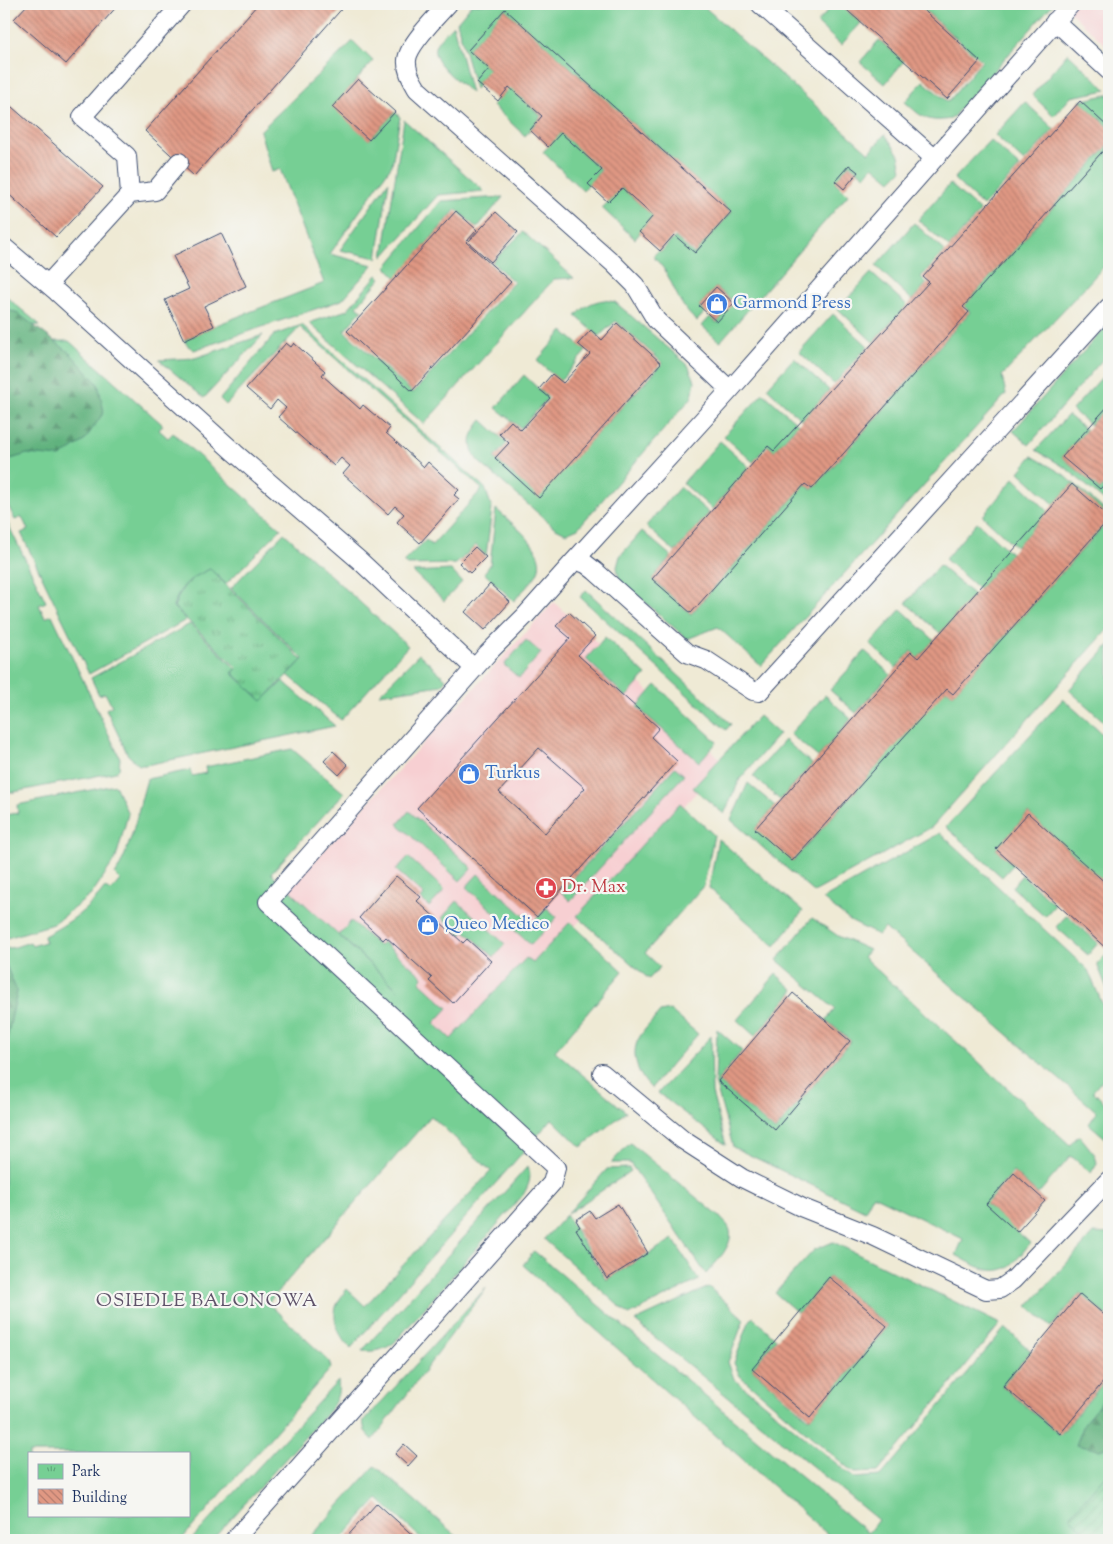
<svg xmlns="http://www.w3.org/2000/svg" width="1113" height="1544" viewBox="0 0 1113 1544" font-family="'Sorts Mill Goudy',serif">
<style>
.built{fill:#f7cfd2}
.grass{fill:#76cf94;stroke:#487f79;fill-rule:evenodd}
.forest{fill:url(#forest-firs);stroke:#3e706e}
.park{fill:url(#park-tufts);stroke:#487f79}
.garden{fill:url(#garden-furrows);stroke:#487f79}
.building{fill:url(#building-back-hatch);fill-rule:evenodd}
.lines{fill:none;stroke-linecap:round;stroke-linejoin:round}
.service-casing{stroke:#3b4b70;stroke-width:20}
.service{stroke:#fff;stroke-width:18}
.labels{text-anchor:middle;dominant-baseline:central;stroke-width:4.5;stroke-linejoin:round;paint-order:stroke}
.shop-label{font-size:18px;fill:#366cbe;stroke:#f6f6f2;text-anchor:start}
.health-label{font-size:18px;fill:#be3a42;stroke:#f6f6f2;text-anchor:start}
.neighbourhood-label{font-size:19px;letter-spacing:1px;fill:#60546b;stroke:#f6f6f2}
</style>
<defs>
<pattern id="forest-firs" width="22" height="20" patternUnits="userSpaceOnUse" patternTransform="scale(1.25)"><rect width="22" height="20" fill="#60b27e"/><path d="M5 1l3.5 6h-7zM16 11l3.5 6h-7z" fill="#4e916a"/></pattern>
<pattern id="park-tufts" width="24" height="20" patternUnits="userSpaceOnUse" patternTransform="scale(1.25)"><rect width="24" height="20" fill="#76cf94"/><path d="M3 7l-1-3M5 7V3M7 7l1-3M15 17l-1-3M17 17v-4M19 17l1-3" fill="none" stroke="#60a87c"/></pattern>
<pattern id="garden-furrows" width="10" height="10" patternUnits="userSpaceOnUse" patternTransform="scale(1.25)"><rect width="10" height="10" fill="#76cf94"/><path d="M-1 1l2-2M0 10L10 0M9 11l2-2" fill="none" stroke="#60a87c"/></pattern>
<pattern id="building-back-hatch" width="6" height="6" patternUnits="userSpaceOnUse" patternTransform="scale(1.25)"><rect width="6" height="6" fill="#e09883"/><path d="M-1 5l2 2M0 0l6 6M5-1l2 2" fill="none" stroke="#b57c6e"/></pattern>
</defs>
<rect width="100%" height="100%" fill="#f6f6f2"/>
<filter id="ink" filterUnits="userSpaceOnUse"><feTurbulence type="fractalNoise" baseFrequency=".02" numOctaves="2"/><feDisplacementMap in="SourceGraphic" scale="10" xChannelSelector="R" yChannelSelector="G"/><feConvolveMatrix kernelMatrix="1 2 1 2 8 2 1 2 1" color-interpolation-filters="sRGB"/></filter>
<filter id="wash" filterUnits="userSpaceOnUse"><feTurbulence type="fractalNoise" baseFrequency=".0096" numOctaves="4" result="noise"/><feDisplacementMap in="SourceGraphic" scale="20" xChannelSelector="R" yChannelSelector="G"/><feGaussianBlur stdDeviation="1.12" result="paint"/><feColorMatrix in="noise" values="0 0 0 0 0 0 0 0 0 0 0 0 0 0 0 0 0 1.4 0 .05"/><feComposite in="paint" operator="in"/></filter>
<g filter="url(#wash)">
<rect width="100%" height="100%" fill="#efead5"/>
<!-- built -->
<path class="built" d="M1061 4H1109V48Z
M554 602 724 762 453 1061 279 899Z"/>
<!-- grass -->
<path class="grass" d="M472 4H701L869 153 885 134 899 155 902 170 891 181 873 166 865 176 849 164 835 182 848 195 720 342 702 326 710 317 717 323 734 302 716 287 699 306 705 312 697 321C681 309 675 289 666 272 662 266 657 261 653 256L659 250 661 252 675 237 694 254 732 212 505 9 468 50 489 69 477 83 479 85 475 89 457 22Z
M834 4H839L861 23 841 45 817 23Z
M918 4H1053L951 119C926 123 922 117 905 102L923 81 948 102 982 61Z
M453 25 471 93C461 83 431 63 435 47 438 38 447 32 453 25Z
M879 40 904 61 885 84 860 62Z
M353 41 373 61 333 107 369 140 395 112 400 117 392 165 330 254 373 265 342 300 194 350 187 345 184 340 214 326 324 283 280 169 272 172 260 131Z
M1068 53 1107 90 1071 97 1054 116 1032 95Z
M510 88 541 116 525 136 492 105Z
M1109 94V127L1080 101Z
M1025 102 1054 129 1024 162 995 135Z
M404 120 484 191 438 195 383 257Z
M561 133 601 170 583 191 543 152Z
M990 140 1020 167 983 206 954 179Z
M1109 145V261L1002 376 1006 394 761 666 718 627 687 639 619 579 617 567 620 556 642 531 671 556 652 579 691 614 805 484 812 490 970 312 964 306Z
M389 181 377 258 340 250Z
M950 184 980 211 949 247 918 220Z
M622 188 653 216 639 232 640 233 635 239 602 208Z
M503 197 477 228 456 209 397 278 386 267 441 201Z
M914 223 945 251 921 277 927 283 912 300 876 266Z
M523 232 574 278 554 279 424 424 309 323 347 310 377 275 381 278 357 306 362 310 344 331 413 393 514 282 492 262Z
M871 273 907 305 873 342 838 309Z
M4 295 40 325 4 327Z
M604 300 615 302 688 365 695 381 692 397 578 528 566 533 554 527 478 461C467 444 470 435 482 420L507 443 494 458 538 497 663 363 616 321 599 336 576 316C585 306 591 302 604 300Z
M833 314 868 346 834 384 799 352Z
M1109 323V352L1029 445 1013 431Z
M302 325 485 488 492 508 486 556 476 545 456 564 407 565 403 562 426 540 432 545 482 489 300 327 226 405 220 399 274 335Z
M563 331 586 351 560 381 537 361Z
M263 335 204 398 159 360 195 358Z
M69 341 163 425 159 430 168 438 173 433 281 529 226 584 210 569C188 580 182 583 173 607L186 620 89 674 21 533 28 530 22 517 15 520 4 497V342Z
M794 358 829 390 802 420 767 388Z
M1105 374 1109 377V404L1090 425 1072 410Z
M524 375 548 398 521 428 496 408Z
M763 393 798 424 774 451 767 445 753 462 724 436Z
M1068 415 1086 430 1062 457 1100 490 1109 480V505L1066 468 1036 450Z
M720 441 749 467 712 509 683 483Z
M1032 456 1063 474 1109 514V517L1072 484 1054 504 1019 472Z
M1014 478 1048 511 1016 547 983 516Z
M680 487 709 513 675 552 646 526Z
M496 509C511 523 550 550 537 574 531 584 521 592 514 601L484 573 490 565Z
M4 516 46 602 39 605 45 618 52 615 120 758 119 769 116 772 4 794Z
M1109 520V628L932 827 814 892 731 820 748 783 775 806 755 829 793 861 946 689 953 694Z
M977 522 1011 553 979 589 945 559Z
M284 533 408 646 341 720 288 675 303 659 231 588Z
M939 565 974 595 940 633 906 603Z
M451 570 462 582 444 601 413 572Z
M586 590 731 724 726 730 580 597Z
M901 609 934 640 918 658 911 651 896 668 870 644Z
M190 624 236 669 232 673 262 701 283 681 335 726 146 765H139L128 755 106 709 112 706 105 693 99 695 91 678Z
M605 637 646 675 626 697 586 659Z
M526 640 541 653 519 678 504 665Z
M1109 645V726L1069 690Z
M865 651 890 674 856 713 830 690Z
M419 654 446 679 442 685 379 694Z
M656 685 717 742 699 762 637 707Z
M825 695 851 719 818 757 790 734Z
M1063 699 1109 740V886L1028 813 996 849 1013 865 1002 877 946 827Z
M759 716 779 734 740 779 724 814 693 788Z
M785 740 812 764 780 800 753 776Z
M292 749 344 793 271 873 398 990 339 935 351 921 379 946 383 942 423 977 420 982 448 1008 434 1023 451 1039 526 958 533 963 570 922 623 971 555 1051 626 1112 581 1147 552 1119 351 1348C340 1337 332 1323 336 1307 338 1301 343 1294 347 1289L365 1306 491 1171 431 1116 268 1303 329 1361 331 1368 181 1540H4V949L15 947 30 942 32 946 45 942 44 936C68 924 89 909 105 888L111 891 120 880 115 875C131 849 138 809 147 779L190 770 192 776 206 773 205 767ZM29 1453H189V1515H29Z
M675 767 684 775 570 901 561 892Z
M115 785 128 814 116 858 91 895 53 924 4 939V815L18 813 17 805Z
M680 803 714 835 704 885 645 953 660 967 649 979 577 916Z
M409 811 472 868 460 881 398 824Z
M940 833 1088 970 1107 1015 1109 1017V1072L1093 1091 1109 1107V1141L1089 1124 1097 1112 885 928 878 935 850 921 823 899Z
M718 839 803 911 775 946 709 888Z
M408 857 445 890 429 907 421 899 424 895 396 870Z
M478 874 532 923 547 908 557 917 531 945 466 887Z
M1022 875 1055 905 1045 916 1012 887Z
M457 901 505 944 494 957 465 931 461 935 442 918Z
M1067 915 1098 943 1088 955 1056 927Z
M812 918 838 936 869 950 863 957 1070 1145 1079 1135 1095 1155 1097 1163 1091 1173 1071 1156 1038 1194 1013 1172 986 1204 1030 1243C1024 1251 1016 1262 1008 1267 991 1277 971 1263 956 1255L963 1239 873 1195 865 1211 733 1147 715 1082 717 1029 742 1051 717 1081 775 1131 851 1041 826 1020 835 1009 777 960Z
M1109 952V993L1097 964Z
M776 974 794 990 755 1036 737 1020Z
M670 1010 698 1034 651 1088C639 1077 630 1056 638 1040 643 1030 653 1021 660 1012Z
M711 1036 712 1093 726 1145 658 1093Z
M630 1143 720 1217C722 1220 726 1223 728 1226 738 1242 715 1263 706 1274L630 1163H611Z
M528 1166C532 1178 529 1185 523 1195L395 1342C385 1350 375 1352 362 1351Z
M629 1168 631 1171 567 1214 607 1169Z
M566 1215 606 1280 673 1239 699 1280 629 1315 544 1239Z
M1094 1233 1109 1234V1318L1080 1293 1051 1327 1028 1306Z
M833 1242 1000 1324 878 1472 854 1473 740 1376 734 1363 749 1322 753 1317 776 1339 752 1369 809 1419 888 1326 829 1277 798 1313 775 1293 814 1250Z
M534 1251 868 1533 878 1520 635 1321 709 1287 744 1319 728 1362 734 1379 854 1478 881 1476 1005 1328 1031 1351 1002 1386 1060 1435 1109 1376V1540H834L523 1265Z
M486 1288 373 1440 365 1431 363 1422Z
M338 1381C340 1395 336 1402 327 1413L212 1540H191Z
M375 1466 461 1540H423L378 1499 340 1540H308Z"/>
<!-- forest -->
<path class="forest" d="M4 310 16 312 70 353 98 384 104 412 84 441 60 457 27 454 4 461Z
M4 960 17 992 8 1034 4 1081Z
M1109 1393V1444L1100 1450 1076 1445 1085 1422Z"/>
<!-- park -->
<path class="park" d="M210 569 302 660 262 701 233 673 237 668 174 607C183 583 188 580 210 569Z"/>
<!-- garden -->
<path class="garden" d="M1109 1471V1540H1095L1069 1517Z"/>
<g id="blocks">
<!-- building -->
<path class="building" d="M28 4H119L66 64 14 19Z
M258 4H346L194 176 145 131Z
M840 4H917L980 61 947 99Z
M505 9 731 212 695 253 674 235 660 251 639 232 653 216 622 188 608 202 588 184 602 170 561 133 548 147 530 130 542 116 509 87 498 101 477 83 489 69 468 50Z
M358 79 395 112 369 140 332 107Z
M4 100 103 187 56 237 4 190Z
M1080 101 1109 128V144L963 307 969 312 812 489 805 484 691 613 652 579 768 446 774 451 929 282 923 277Z
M849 165 858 172 844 189 835 181Z
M456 211 477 230 466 242 511 282 412 391 347 331Z
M496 212 518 232 491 262 468 242Z
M221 233 246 286 204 306 214 326 184 340 165 300 189 289 173 256Z
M716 287 734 303 717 322 699 306Z
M617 323 661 363 539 498 495 458 509 443 499 434 511 421 521 430 550 398 539 389 552 374 563 383 590 354 578 344 591 330 602 340Z
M286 343 291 347 294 343 325 371 322 375 360 409 363 405 390 428 386 433 424 467 428 462 459 490 454 495 459 499 420 543 397 522 404 514 395 506 388 514 343 474 350 466 341 458 334 466 278 417 286 408 277 400 270 409 246 388Z
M1109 405V479L1100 489 1062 457Z
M1072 484 1109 517V519L953 694 947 689 792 861 755 829 911 652 918 658Z
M475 547 486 557 470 573 459 563Z
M490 584 510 602 485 630 465 612Z
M569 612 595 636 578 655 659 728 651 737 677 761 537 917 417 808 570 638 556 626ZM539 748 585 788 545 833 499 792Z
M333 751 348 765 339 775 324 761Z
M1028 813 1109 886V951L996 849Z
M396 876 421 897 417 901 463 943 467 939 491 961 453 1003 429 981 432 978 386 937 383 940 359 918Z
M793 993 850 1041 775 1130 718 1081Z
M1014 1173 1045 1201 1017 1232 986 1204Z
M618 1204 648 1253 607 1279 576 1229 580 1227 576 1220 590 1211 595 1218Z
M829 1277 887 1326 810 1418 752 1369Z
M1080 1294 1109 1319V1375L1060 1434 1003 1386Z
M404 1444 417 1456 408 1466 395 1454Z
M377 1503 418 1540H344Z"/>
</g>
</g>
<g filter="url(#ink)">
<use href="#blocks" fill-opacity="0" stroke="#3b4b70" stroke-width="1"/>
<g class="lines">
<!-- service casing -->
<g class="service-casing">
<path id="service" d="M448 4C437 16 408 45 407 60 406 71 412 80 417 89L613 263 635 285 656 320 730 390
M760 4 934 158
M1071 4 730 390 575 560 586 564 595 571 687 653 706 660 753 691 759 692 1109 307
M1055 21 1109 71
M130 194 155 191 179 162
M4 247 57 292 235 453 359 560 474 668
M48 284 130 194 127 156 82 117 182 4
M602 1073 683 1140 742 1178 803 1208 873 1236 986 1290 1000 1289 1013 1280 1109 1180
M234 1540 552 1183 556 1168 268 902 488 653 525 616 575 560"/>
</g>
<!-- service -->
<use href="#service" class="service"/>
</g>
</g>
<!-- icons -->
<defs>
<g id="shop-disc" transform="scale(1.125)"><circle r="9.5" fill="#3f7fe0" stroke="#f6f6f2"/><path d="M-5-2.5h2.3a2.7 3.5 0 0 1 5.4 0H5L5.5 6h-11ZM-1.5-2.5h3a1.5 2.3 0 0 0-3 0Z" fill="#fff"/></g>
<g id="pharmacy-disc" transform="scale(1.125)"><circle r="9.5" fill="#e0444e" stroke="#f6f6f2"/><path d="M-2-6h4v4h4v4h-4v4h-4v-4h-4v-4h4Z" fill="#fff"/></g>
</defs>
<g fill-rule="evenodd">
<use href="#shop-disc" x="717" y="304"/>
<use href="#shop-disc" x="469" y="774"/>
<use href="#pharmacy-disc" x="546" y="888"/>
<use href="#shop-disc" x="428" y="925"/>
</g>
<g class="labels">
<!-- shop labels -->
<g class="shop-label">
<text x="733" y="304">Garmond Press</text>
<text x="485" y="774">Turkus</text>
<text x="444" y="925">Queo Medico</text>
</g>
<!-- health labels -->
<g class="health-label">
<text x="562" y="888">Dr. Max</text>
</g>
<!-- neighbourhood labels -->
<g class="neighbourhood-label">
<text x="207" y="1301">OSIEDLE BALONOWA</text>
</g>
</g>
<!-- margin -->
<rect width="1113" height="1544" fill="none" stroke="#f6f6f2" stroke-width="20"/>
<!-- legend -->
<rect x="28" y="1452" width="162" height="65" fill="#f6f6f2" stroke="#9ea6b7"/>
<rect x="38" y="1464" width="25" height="15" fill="url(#park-tufts)" stroke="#9ea6b7"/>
<text x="72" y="1476" font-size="15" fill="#1b2f5e">Park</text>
<rect x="38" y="1489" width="25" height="15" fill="url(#building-back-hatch)" stroke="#9ea6b7"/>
<text x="72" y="1502" font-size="15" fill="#1b2f5e">Building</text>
</svg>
